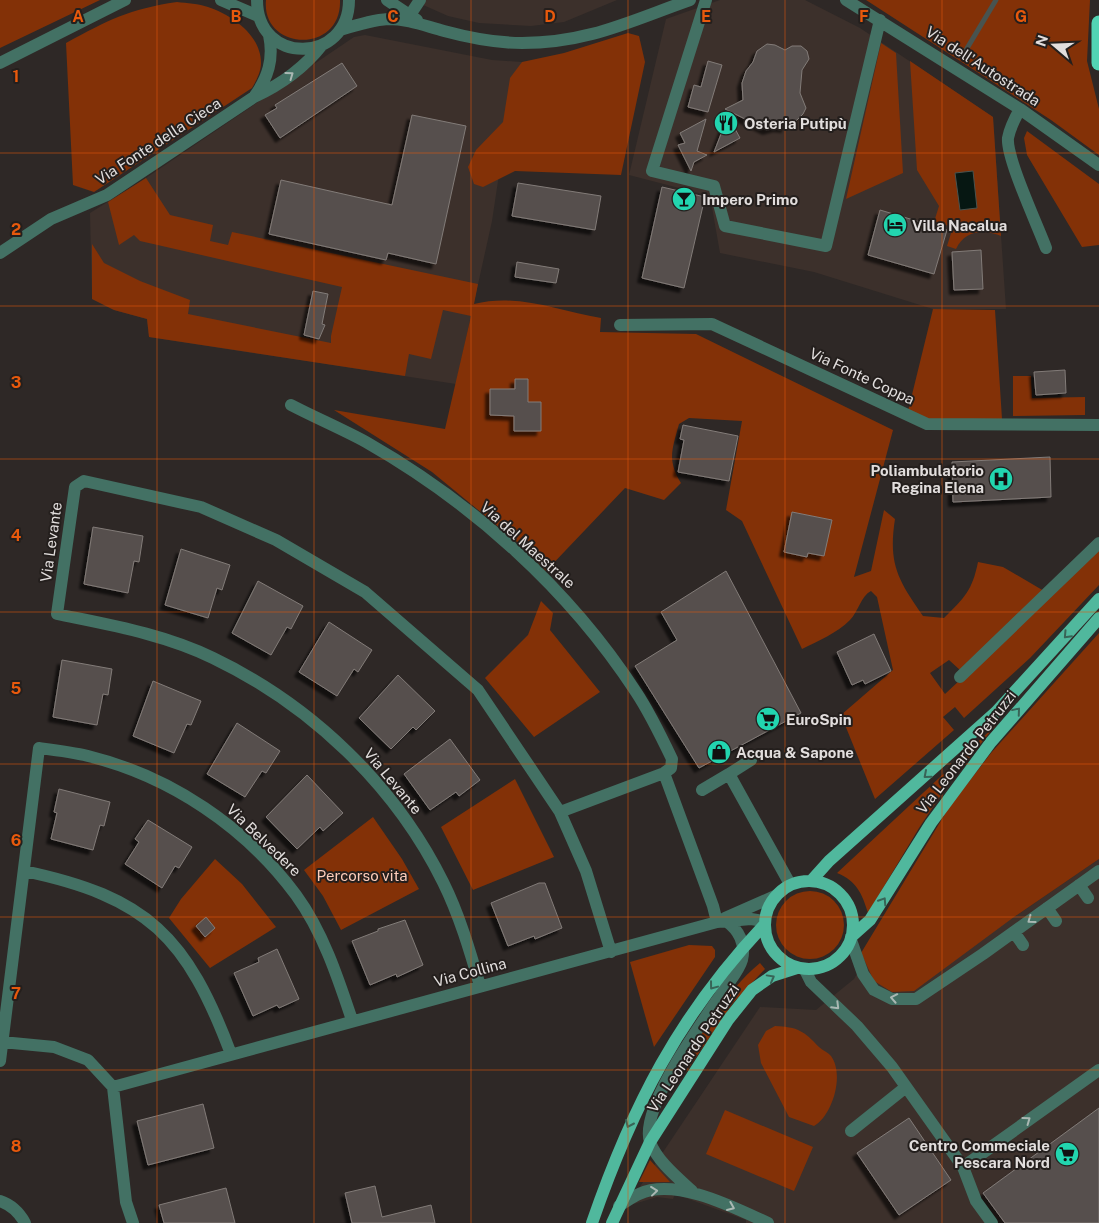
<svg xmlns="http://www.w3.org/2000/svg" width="1099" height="1223" viewBox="0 0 1099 1223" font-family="'Public Sans',sans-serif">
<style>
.built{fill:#3c302b}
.green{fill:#833107}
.water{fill:#061712;stroke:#48534f}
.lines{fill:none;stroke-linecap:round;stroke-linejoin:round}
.stream{stroke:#48534f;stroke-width:5}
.building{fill:#56504d;stroke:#827b78;filter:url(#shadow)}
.minor{stroke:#437164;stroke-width:12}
.major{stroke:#50b89d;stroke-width:12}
.highway{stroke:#52d4b4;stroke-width:15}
.oneway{stroke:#aab8b3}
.oneway2{stroke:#386457}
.grid{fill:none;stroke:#e8590c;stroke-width:1;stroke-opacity:0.55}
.labels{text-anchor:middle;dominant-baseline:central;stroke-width:4;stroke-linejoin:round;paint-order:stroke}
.street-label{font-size:15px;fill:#e2dedd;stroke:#241f1d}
.poi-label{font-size:15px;font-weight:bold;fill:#e2dedd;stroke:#241f1d;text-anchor:start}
.park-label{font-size:15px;fill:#ffcebb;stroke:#241f1d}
.grid-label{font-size:16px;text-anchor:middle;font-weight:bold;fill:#e8590c;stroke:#241f1d;stroke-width:4;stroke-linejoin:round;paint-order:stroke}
</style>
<defs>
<filter id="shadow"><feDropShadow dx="-4.5" dy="4.5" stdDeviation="1" flood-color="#0009"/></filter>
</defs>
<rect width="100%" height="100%" fill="#2e2826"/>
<!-- built -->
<path class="built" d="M412 0H617L564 22 531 26 479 23 448 16Z
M720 0H805L860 28 993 117 1006 309H933L814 272 720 253 710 196 629 175 666 19Z
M365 35 492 60 522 62 498 181 492 221 456 384 149 337 147 319 114 310 92 299 90 213 146 178 354 37Z
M1099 859V1223H746V1220L675 1194 673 1199 657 1197 627 1206 760 1007 816 1010 854 979 885 925 1014 917Z"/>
<!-- green -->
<path class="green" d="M0 0H100L0 48Z
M266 0H340C342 55 261 51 266 0Z
M866 0H1090L1087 61 1099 109V155L1051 120Z
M177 2C187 3 199 4 208 7 232 15 261 35 261 63 261 72 256 81 252 88L94 192 73 185 66 43C108 20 129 9 177 2Z
M628 33 639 36 645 62 621 175 515 171 483 187 474 184 468 167 476 150 503 122 510 78 522 62 564 53Z
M881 43 896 53 903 173 846 199Z
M910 61 993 117 1001 236C983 229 965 230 956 249L947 246 953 227 934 222 939 206 917 170Z
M1027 131 1099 184V245L1082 247 1027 155 1024 138Z
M146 178 170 215 213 225 210 241 228 245 232 232 478 284 474 304C518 293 559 311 601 318L600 332 696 334 893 430 854 577 871 571 884 510 895 519C888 564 898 580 923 616L944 618C965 597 972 591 978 562L1003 567 1044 591 960 670 949 660 930 673 945 694 1099 550V585L1030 658 964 718 955 707 943 717 954 730 875 799 841 715 893 670 877 597 871 591C861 596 858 612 850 620 837 633 818 641 802 649L742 521 726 510 742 421 689 418 679 424C672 450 667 460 681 483L664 500 625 488 546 571 522 546 432 472 334 410 445 429 471 316 443 310 431 359 409 354 405 376 149 337 147 319 114 310 92 299V244L104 263 140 281 190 300 188 314 331 343V336L342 287 140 241 134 235 119 245 108 202Z
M933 309 995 310 1002 419 929 422 908 411Z
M1013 376H1031L1032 398 1085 397V415L1013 416Z
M541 601 553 613 550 630 600 692 534 737 485 678 528 635Z
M1099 633V859L1014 917 914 991 892 992 874 981 861 953 948 809 991 753Z
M996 725 951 780 919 828 868 913C862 894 857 881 837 873Z
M515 779 554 857 473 890 441 827Z
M373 817 402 859 419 889 341 930 323 896 304 870Z
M215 859 242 884 276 927 210 968 169 918 181 899Z
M776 925a34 34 0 1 1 68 0a34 34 0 1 1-68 0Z
M689 945 712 946 715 950V957L654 1047 630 962Z
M760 963 765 969 733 1003 686 1072 679 1071C702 1033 725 992 760 963Z
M775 1026C798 1027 804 1031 819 1047 823 1051 828 1052 831 1056 845 1075 832 1116 814 1126L789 1117 761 1063 758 1045 766 1031Z
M725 1110 813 1147 794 1191 706 1154Z
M650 1160 670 1182H639Z"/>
<!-- water -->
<path class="water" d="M973 171 977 208 960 210 955 173Z"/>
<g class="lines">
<!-- stream -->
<path class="stream" d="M966 50 996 0"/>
</g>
<!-- building -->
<path class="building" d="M767 44 775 45 785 50 792 46H801L807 51 809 59 802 70 800 93 806 108 803 114 796 121 786 124V128L778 127 767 130 725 109 743 100 742 83 746 71 753 62 757 51Z
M708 61 722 65 708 112 688 107 694 85 701 87Z
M342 63 357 86 280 138 265 115 277 108 275 105Z
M412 115 466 126 436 264 388 253 386 260 269 234 281 180 392 205Z
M728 116 740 138 714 152Z
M706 119 697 151 707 155 694 162 691 171 678 145 685 143 680 133Z
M518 183 601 196 595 230 512 216Z
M662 187 705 197 684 288 642 278Z
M880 210 947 230 934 274 868 255Z
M981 250 983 289 954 290 952 252Z
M517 262 559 269 556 283 515 277Z
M313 291 328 294 322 324 325 325 319 339 304 335Z
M1065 370 1066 393 1036 395 1034 372Z
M515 379H528V402H541V431H514V416L490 415V389H515Z
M683 425 738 436 729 481 678 472 684 440 680 439Z
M1050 457 1051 497 953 502 952 462Z
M792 512 832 520 824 556 808 553 807 557 784 552Z
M93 527 143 536 139 562 134 561 128 593 84 584Z
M181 549 230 565 222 590 217 588 208 618 165 605Z
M726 571 801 713 699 768 635 666 677 640 661 612Z
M258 581 303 606 291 629 287 627 271 655 232 633Z
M329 622 372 650 358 672 354 669 337 696 299 672Z
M874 634 891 671 865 684 863 680 852 685 837 652Z
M62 660 112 669 108 695 103 694 97 725 53 717Z
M398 675 435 711 416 730 413 727 391 749 359 718Z
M153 681 201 701 191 725 187 724 174 753 133 736Z
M237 723 280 751 266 773 262 771 245 797 207 774Z
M450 739 480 780 459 796 456 792 430 810 404 774Z
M307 775 343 813 323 831 320 827 297 849 266 817Z
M59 789 110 802 104 826 100 825 93 850 51 839 57 813 54 812Z
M148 820 192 847 179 868 175 866 162 888 125 864 139 842 135 839Z
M539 883H545L562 928 535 939 534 936 508 946 491 903Z
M206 917 215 928 205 937 196 926Z
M405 920 423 965 397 977 396 974 370 985 352 941 378 931V929Z
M277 949 299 999 279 1008 277 1005 253 1016 234 973 259 962 258 958Z
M203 1104 214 1148 148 1165 137 1121Z
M1099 1108V1223H1005L983 1193Z
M909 1118 951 1180 899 1215 857 1153Z
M375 1186 382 1217 431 1205 435 1223H352L345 1193Z
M226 1188 235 1223H164L159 1205Z"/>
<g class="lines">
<!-- minor -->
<path class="minor" d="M221 0 258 16
M257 0C257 66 349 64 349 0
M387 0 417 20
M706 0 652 171 714 186 725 226 826 246 880 20
M846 0 1020 109 1099 165
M410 15 420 0
M340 30C356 25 372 20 388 19 408 19 425 26 444 31 470 38 496 43 522 43 588 43 630 21 690 0
M0 63 125 0
M254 97C268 78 274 59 269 35
M1020 109C1015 118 1010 127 1008 138 1006 158 1038 226 1046 248
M0 253 51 219 107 195 254 97C280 85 304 68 322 45
M620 325 712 324 927 424 1099 425
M291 405C316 418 342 429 366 442 473 503 569 589 636 692 650 713 661 736 672 759L671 768 664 773 560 812
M960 677 1099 543
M751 760 729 774 790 884
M664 773 713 906 717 922
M702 790 729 774
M24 871C148 897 187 937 231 1054
M1079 885 1088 898
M1047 908 1056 921
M725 918 775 896
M1014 932 1023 945
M851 940 863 974 874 990 892 999H916L983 954 1099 871
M805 970 811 982 857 1026 892 1067 963 1167 1099 1070
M480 986C470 951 459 914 443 882 395 785 311 705 213 658 164 634 110 625 57 614L75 487 84 481 201 507 276 540 365 592 478 690 560 812 586 871 611 952
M2 1042 54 1047 88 1060 113 1087 126 1202 133 1223
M0 1061 39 748C55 750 72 752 88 756 170 776 246 827 296 895 323 932 338 978 352 1020
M113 1087 717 922 751 919 764 921
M851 1131 906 1087
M963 1167 976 1201 992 1223
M692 1191C678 1178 657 1161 650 1142 639 1109 703 1021 722 993 728 983 739 971 742 960 746 944 739 930 726 921
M0 1201C12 1205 19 1212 25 1223
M619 1206C626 1202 632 1197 639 1194 676 1177 735 1208 768 1223"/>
<!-- major -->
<path class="major" d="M765 925a44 44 0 1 1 88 0a44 44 0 1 1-88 0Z
M811 881 829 861 996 712 1099 599
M851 937 870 920 931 823 991 742 1099 618
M592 1223C632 1107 679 1015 764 925
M612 1223 650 1142 728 1020 752 990 772 976 797 968"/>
<!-- highway -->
<path class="highway" d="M1099 23V63"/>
</g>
<!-- one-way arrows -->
<defs><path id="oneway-chevron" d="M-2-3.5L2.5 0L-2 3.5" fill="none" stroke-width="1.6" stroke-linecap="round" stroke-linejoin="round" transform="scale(1.25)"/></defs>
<g class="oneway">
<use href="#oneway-chevron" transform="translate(290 75) rotate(-36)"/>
<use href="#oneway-chevron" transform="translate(1031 920) rotate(144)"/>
<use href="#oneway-chevron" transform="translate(894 998) rotate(-169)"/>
<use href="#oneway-chevron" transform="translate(836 1006) rotate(45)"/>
<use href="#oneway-chevron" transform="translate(1027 1120) rotate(-36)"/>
<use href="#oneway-chevron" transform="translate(654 1191) rotate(-6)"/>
<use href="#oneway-chevron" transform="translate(731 1207) rotate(23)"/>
</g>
<g class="oneway2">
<use href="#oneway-chevron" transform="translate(1067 635) rotate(133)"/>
<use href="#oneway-chevron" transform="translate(1017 711) rotate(-50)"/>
<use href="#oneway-chevron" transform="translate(927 775) rotate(139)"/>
<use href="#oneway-chevron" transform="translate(883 901) rotate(-57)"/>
<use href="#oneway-chevron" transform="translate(771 978) rotate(-29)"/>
<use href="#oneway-chevron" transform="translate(713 986) rotate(127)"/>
<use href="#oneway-chevron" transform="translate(629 1124) rotate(114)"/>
</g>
<!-- grid -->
<path class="grid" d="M157 0V1223M314 0V1223M471 0V1223M628 0V1223M785 0V1223M942 0V1223M0 153H1099M0 306H1099M0 459H1099M0 612H1099M0 764H1099M0 917H1099M0 1070H1099"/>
<!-- icons -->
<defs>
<g id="restaurant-disc" transform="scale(1.25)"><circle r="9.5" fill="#22d5af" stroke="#241f1d"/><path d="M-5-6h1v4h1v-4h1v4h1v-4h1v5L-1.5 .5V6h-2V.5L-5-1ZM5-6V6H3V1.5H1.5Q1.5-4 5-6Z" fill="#111"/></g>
<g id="bar-disc" transform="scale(1.25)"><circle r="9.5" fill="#22d5af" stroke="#241f1d"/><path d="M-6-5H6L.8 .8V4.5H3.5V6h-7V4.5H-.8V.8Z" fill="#111"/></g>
<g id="hotel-disc" transform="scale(1.25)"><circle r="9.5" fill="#22d5af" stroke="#241f1d"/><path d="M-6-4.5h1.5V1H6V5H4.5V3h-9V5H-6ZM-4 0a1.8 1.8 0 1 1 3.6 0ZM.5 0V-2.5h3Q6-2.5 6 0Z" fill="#111"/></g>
<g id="hospital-disc" transform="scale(1.25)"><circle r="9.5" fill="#22d5af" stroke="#241f1d"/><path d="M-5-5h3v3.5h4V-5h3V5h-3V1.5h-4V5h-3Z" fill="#111"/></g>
<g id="supermarket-disc" transform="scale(1.25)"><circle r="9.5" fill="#22d5af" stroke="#241f1d"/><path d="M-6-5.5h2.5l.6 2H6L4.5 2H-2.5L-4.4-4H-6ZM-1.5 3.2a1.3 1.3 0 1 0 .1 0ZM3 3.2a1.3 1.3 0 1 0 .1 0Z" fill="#111"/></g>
<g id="shop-disc" transform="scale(1.25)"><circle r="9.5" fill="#22d5af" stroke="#241f1d"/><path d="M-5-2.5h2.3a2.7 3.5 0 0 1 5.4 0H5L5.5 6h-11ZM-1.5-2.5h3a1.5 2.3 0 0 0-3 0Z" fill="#111"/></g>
</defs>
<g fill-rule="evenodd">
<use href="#restaurant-disc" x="726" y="123"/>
<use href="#bar-disc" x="684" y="199"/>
<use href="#hotel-disc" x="895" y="225"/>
<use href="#hospital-disc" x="1001" y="479"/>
<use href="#supermarket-disc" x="768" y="719"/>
<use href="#shop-disc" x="719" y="752"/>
<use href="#supermarket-disc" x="1067" y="1154"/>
</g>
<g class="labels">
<!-- street labels -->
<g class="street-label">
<text transform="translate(983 66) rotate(33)">Via dell'Autostrada</text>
<text transform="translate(158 141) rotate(-33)">Via Fonte della Cieca</text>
<text transform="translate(862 376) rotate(25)">Via Fonte Coppa</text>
<text transform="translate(51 542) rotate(-82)">Via Levante</text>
<text transform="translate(528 545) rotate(42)">Via del Maestrale</text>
<text transform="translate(966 752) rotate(-52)">Via Leonardo Petruzzi</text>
<text transform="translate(393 781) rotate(50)">Via Levante</text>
<text transform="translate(264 840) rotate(44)">Via Belvedere</text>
<text transform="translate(470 972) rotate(-15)">Via Collina</text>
<text transform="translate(693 1048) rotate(-56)">Via Leonardo Petruzzi</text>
</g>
<!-- poi labels -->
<g class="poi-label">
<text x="744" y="123">Osteria Putipù</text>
<text x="702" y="199">Impero Primo</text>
<text x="912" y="225">Villa Nacalua</text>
<text x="984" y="470" text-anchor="end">Poliambulatorio<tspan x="984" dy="17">Regina Elena</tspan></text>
<text x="786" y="719">EuroSpin</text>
<text x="736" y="752">Acqua &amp; Sapone</text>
<text x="1050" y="1145" text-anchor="end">Centro Commeciale<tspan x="1050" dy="17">Pescara Nord</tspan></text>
</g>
<!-- park labels -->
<g class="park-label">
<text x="362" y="875">Percorso vita</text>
</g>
</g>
<g class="grid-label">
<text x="78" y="22">A</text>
<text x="236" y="22">B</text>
<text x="393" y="22">C</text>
<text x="550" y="22">D</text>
<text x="706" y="22">E</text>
<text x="864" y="22">F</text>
<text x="1021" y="22">G</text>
<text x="16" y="82">1</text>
<text x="16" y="235">2</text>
<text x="16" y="388">3</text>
<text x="16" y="541">4</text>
<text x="16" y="694">5</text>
<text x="16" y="846">6</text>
<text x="16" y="999">7</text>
<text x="16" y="1152">8</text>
</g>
<!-- north arrow -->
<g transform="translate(1054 45) rotate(289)" stroke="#241f1d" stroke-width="4" paint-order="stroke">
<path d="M0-4L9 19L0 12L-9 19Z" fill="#e2dedd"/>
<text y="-8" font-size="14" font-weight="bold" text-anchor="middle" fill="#e2dedd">N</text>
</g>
</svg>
